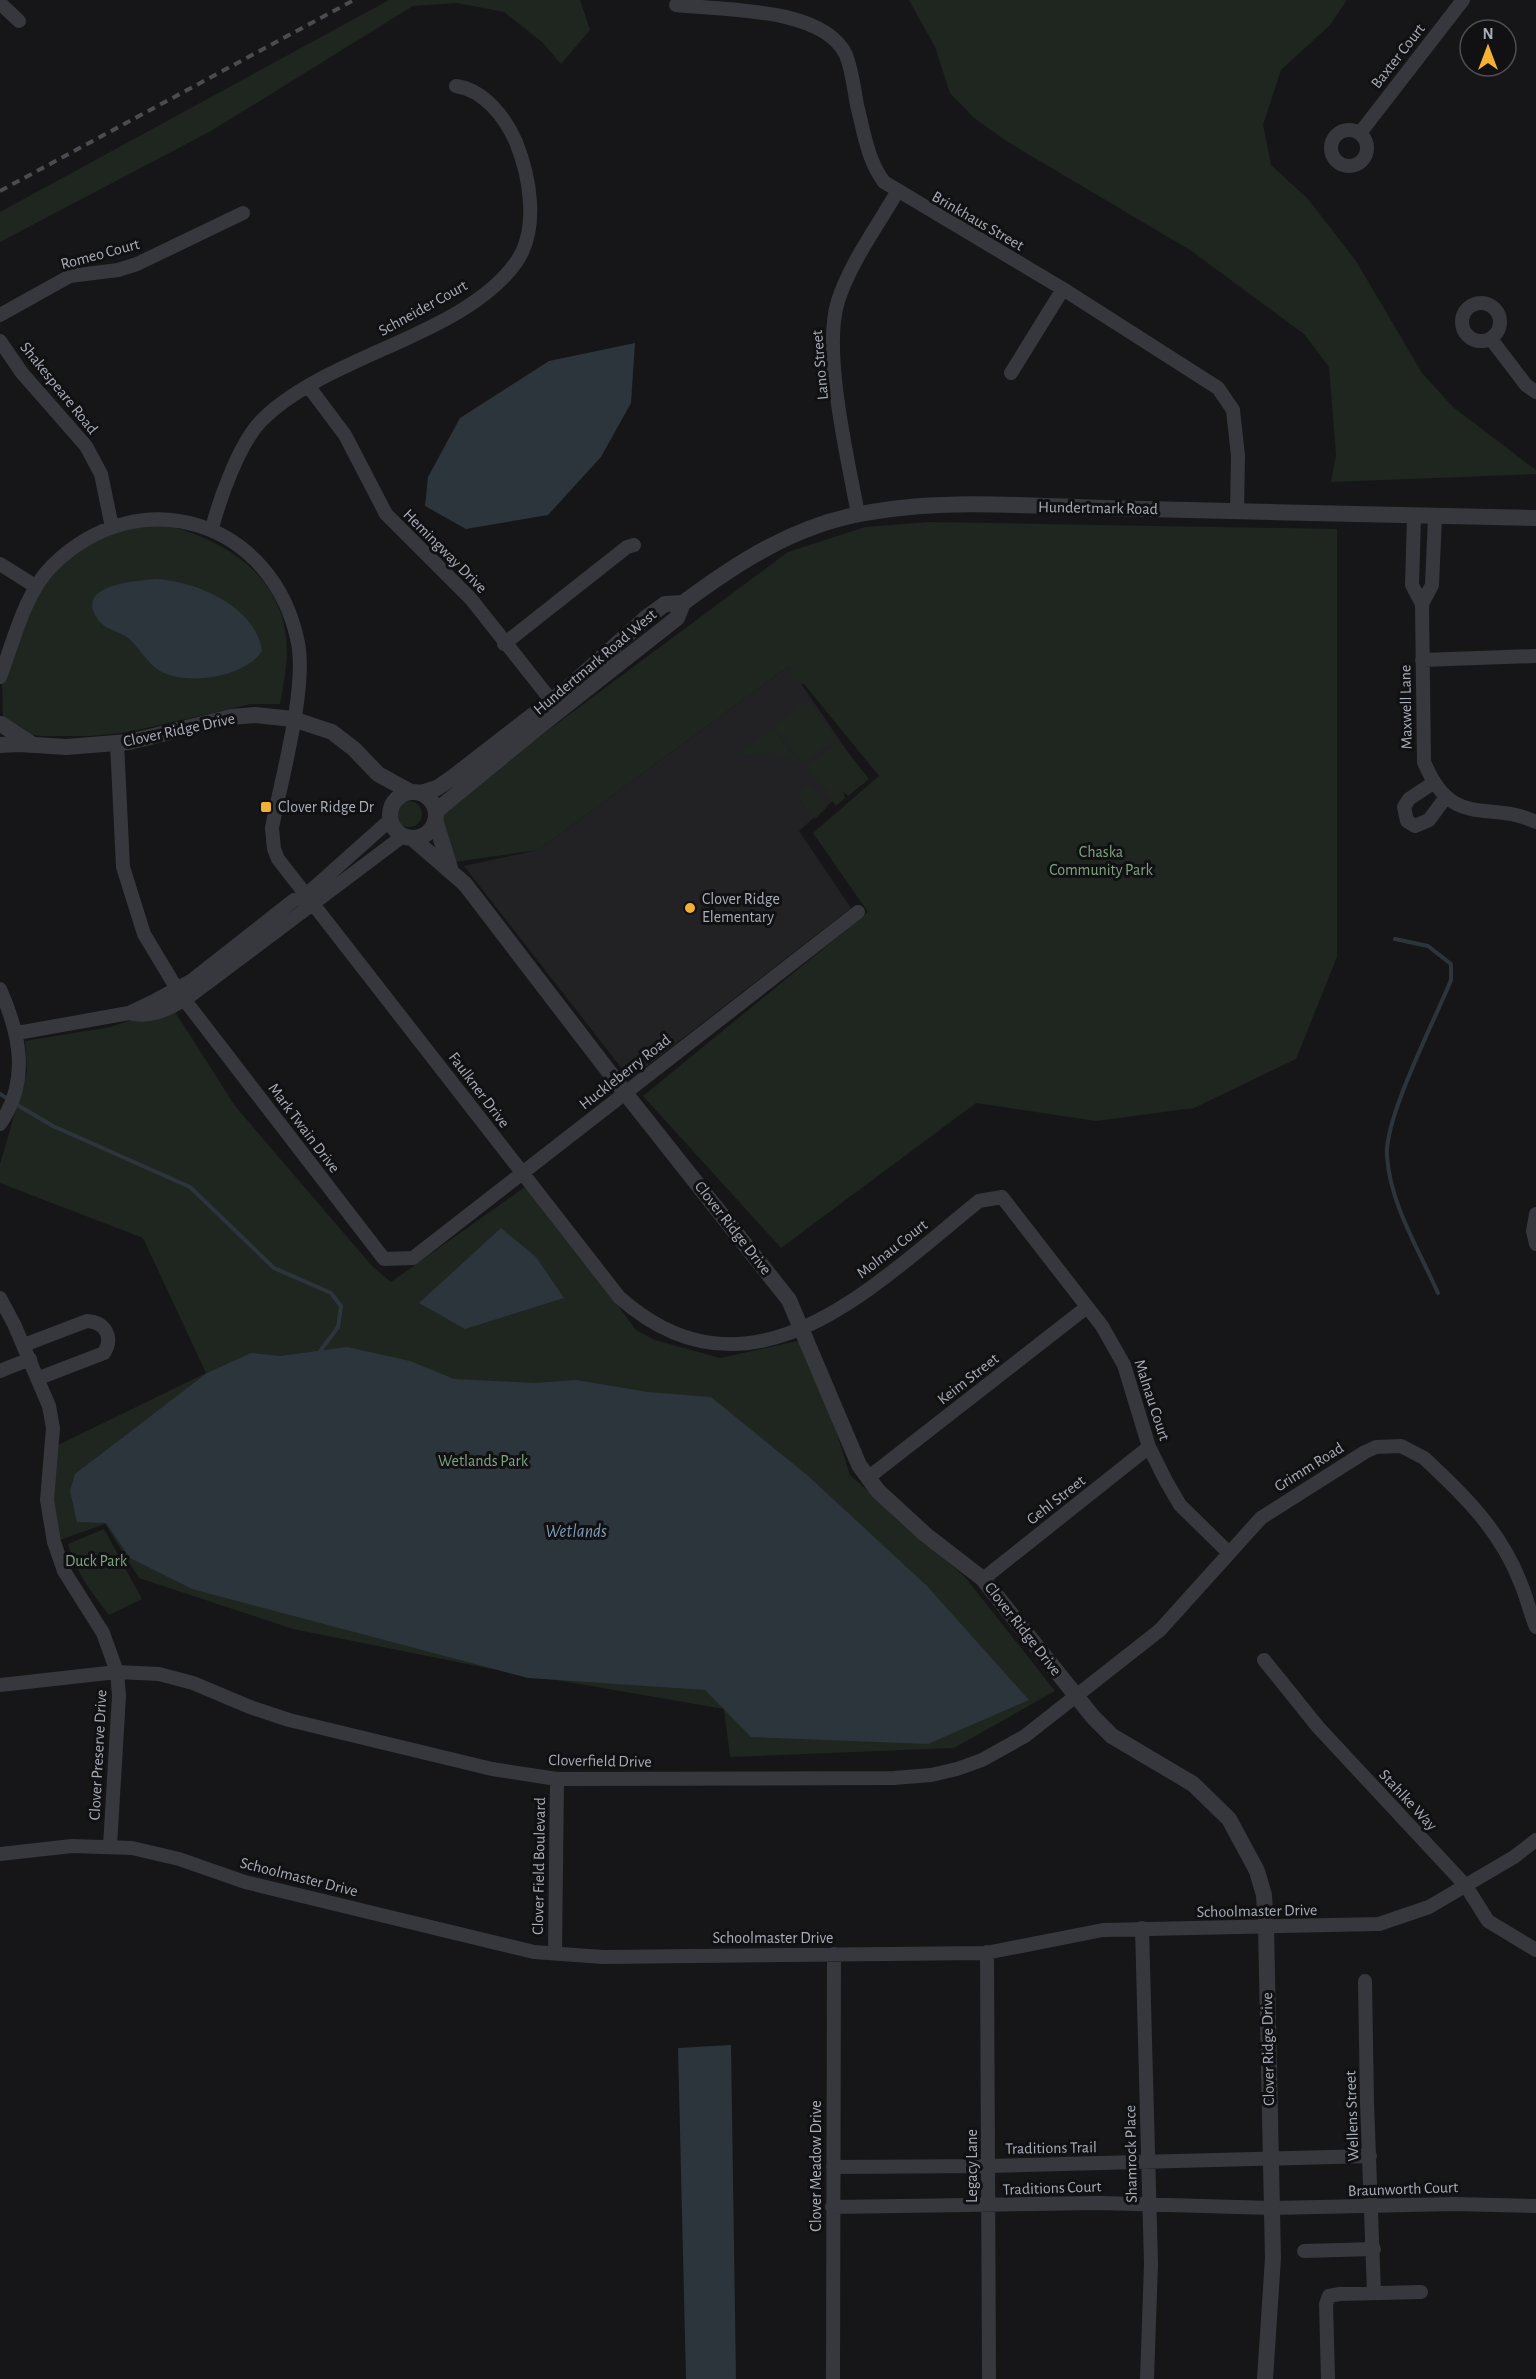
<svg xmlns="http://www.w3.org/2000/svg" width="1536" height="2379" viewBox="0 0 1536 2379" font-family="'Alegreya Sans',sans-serif">
<style>
.built{fill:#222225}
.green{fill:#1e261f}
.water{fill:#2c353c}
.lines{fill:none;stroke-linecap:round;stroke-linejoin:round}
.stream{stroke:#2c353c;stroke-width:4}
.minor{stroke:#37383d;stroke-width:14}
.tertiary{stroke:#37383d;stroke-width:16}
.rail{stroke:#4a4c52;stroke-width:4;stroke-dasharray:8 6;stroke-linecap:butt}
.poi-dot{fill:#f2b134;stroke:#111113;stroke-width:2}
.labels{text-anchor:middle;dominant-baseline:central;stroke-width:6;stroke-linejoin:round;paint-order:stroke}
.street-label{font-size:16px;fill:#a8adb8;stroke:#111113}
.poi-label{font-size:16px;fill:#a8adb8;stroke:#111113;text-anchor:start}
.park-label{font-size:16px;fill:#7fa381;stroke:#111113}
.water-label{font-size:18px;font-style:italic;fill:#7f9bb3;stroke:#111113}
</style>
<rect width="100%" height="100%" fill="#161618"/>
<!-- built -->
<path class="built" d="M789 666 863 774 799 831 851 908 630 1079 464 866 538 850Z"/>
<!-- green -->
<path class="green" d="M389 0H580L590 30 561 64 542 42 504 12 457 3 413 6 211 131 0 242V212Z
M909 0H1347L1330 25 1281 70 1263 125 1271 165 1308 199 1356 261 1422 373 1453 407 1536 470V474L1331 482 1336 455 1329 367 1304 334 1190 250 1006 141 973 117 950 93 935 47Z
M929 522 1337 529V957L1296 1059 1194 1108 1096 1121 976 1103 781 1248 643 1096 868 912 813 833 879 776 804 684 794 682 789 666 538 850 448 863 442 809 788 552 865 527Z
M162 524C220 538 277 570 286 635 289 657 284 682 280 704H251L129 732 91 736H40L21 733 3 720 2 682 38 593 73 552 123 528Z
M808 700 837 738 804 764 774 727Z
M772 728 798 762 773 752 736 756Z
M839 741 869 779 848 796 843 791 845 798 836 806 825 792 830 789 828 787 824 790 806 767Z
M809 784 827 807 815 819 796 794Z
M396 814a13 13 0 1 1 26 0a13 13 0 1 1-26 0Z
M172 1007 235 1106 372 1266 391 1282 529 1184 636 1330 655 1340 720 1358 807 1339 850 1475 965 1577 1055 1691 954 1748 730 1757 724 1709 492 1669 293 1629 139 1578 105 1524 54 1542 52 1448 206 1373 143 1238 0 1183V1164L27 1072 25 1041 110 1027Z
M104 1529 142 1599 109 1615C91 1592 76 1573 68 1544Z"/>
<!-- water -->
<path class="water" d="M635 343 631 403 601 457 548 515 466 529 425 506 428 477 460 418 549 361Z
M156 579C195 581 256 606 262 651 244 678 187 686 160 671 148 664 139 647 128 638 119 631 107 630 100 622 70 585 135 581 156 579Z
M501 1228 536 1257 564 1298 465 1329 419 1303Z
M347 1347 410 1361 454 1379 535 1383 576 1380 648 1392 711 1397 807 1475 927 1586 1029 1700 928 1744 751 1737 705 1690 528 1678 192 1589 130 1558 106 1523 77 1522 70 1491 75 1474 207 1373 251 1353 280 1356Z
M731 2045 736 2379H686L678 2048Z"/>
<g class="lines">
<!-- stream -->
<path class="stream" d="M1395 939 1428 946 1451 964V980C1435 1020 1384 1118 1387 1156 1390 1204 1419 1250 1438 1293
M0 1094 8 1099
M14 1103 53 1126 190 1187 274 1268 331 1293 341 1306 338 1327 318 1354"/>
<!-- minor -->
<path class="minor" d="M0 3 19 21
M676 5C722 10 824 7 846 55 852 70 854 89 857 105 864 132 867 159 884 182L1063 289 1218 388 1233 410 1238 456 1237 511
M1331 148a18 18 0 1 1 36 0a18 18 0 1 1-36 0Z
M1360 133 1463 0
M1462 322a19 19 0 1 1 38 0a19 19 0 1 1-38 0Z
M0 315 70 276 118 270 137 264 243 213
M1491 339 1526 385 1536 392
M0 341 22 373 86 446 101 474 112 527
M1011 373 1063 289
M309 387 345 435 386 514 471 599 558 709
M858 514C848 460 822 351 838 301 850 263 877 227 897 192
M1414 517 1412 585 1422 604 1424 762C1453 831 1487 799 1536 822
M212 528C220 498 239 444 261 421 325 355 466 336 517 261 539 228 530 177 516 142 505 117 484 90 456 86
M0 564 35 586
M1422 604 1432 585 1435 517
M504 644 627 547 634 545
M1422 660 1536 656
M0 677C14 641 24 594 52 566 140 478 274 521 298 643 307 689 281 780 272 828L274 849 278 859 619 1297C751 1415 874 1285 979 1201L1002 1197
M117 743 123 867 144 934 180 994 384 1259 413 1258 858 912
M1433 783 1409 799 1404 807 1407 821 1415 826 1429 820 1446 797
M0 989C20 1034 30 1081 0 1124
M129 1013C152 1019 171 1008 190 996L403 836
M17 1033 129 1013 156 1000 191 981 294 900 307 894 390 820
M1002 1197 1102 1326 1124 1365 1149 1447 1166 1481 1180 1505 1228 1552
M1536 1214 1533 1231 1536 1244
M0 1298 14 1324 49 1406 53 1428 47 1500 54 1542 64 1571 103 1633 117 1672 119 1696 110 1846
M24 1345 87 1321C105 1322 114 1337 104 1353L39 1378
M0 1371 30 1359
M869 1477 1087 1307
M983 1579 1149 1447
M1264 1660 1318 1727 1466 1886 1488 1921 1536 1950
M0 1685 117 1672 159 1674 193 1683 250 1707 289 1720 492 1769 557 1779 894 1778 931 1775 957 1769 982 1760 1025 1736 1160 1630 1261 1518 1365 1452 1376 1447 1401 1446 1424 1458C1464 1495 1501 1531 1521 1584 1527 1598 1530 1613 1536 1627
M0 1854 72 1846 132 1848 179 1859 245 1882 534 1952 603 1957 986 1953 1103 1930 1379 1924 1429 1907 1514 1857 1536 1840
M1142 1928 1151 2264 1147 2379
M987 1952 989 2379
M555 1953 557 1779
M1365 1981 1367 2102 1374 2293
M833 2167 989 2166 1370 2156
M832 2207 1100 2203 1272 2208 1454 2204 1536 2206
M1304 2251 1374 2249
M833 2379 834 1954
M1328 2379 1326 2304 1329 2296 1340 2294 1421 2292"/>
<!-- tertiary -->
<path class="tertiary" d="M683 603C737 563 792 527 860 514 939 498 1024 506 1104 508 1248 511 1392 516 1536 518
M1 724 30 743
M0 745 19 744 66 747 129 742 231 717 255 715 293 719 332 732 354 749 378 774 409 791
M390 815a23 23 0 1 1 46 0a23 23 0 1 1-46 0Z
M421 793 437 788 453 777 568 688 647 617 665 604 683 603
M436 811 541 725 677 618 683 603
M436 823 450 868
M412 838 465 884 626 1094 789 1300 859 1465 878 1491 926 1535 983 1579 1093 1717 1112 1736 1193 1784 1229 1819 1257 1871 1264 1895 1266 1927 1273 2258 1265 2379"/>
<!-- rail -->
<path class="rail" d="M0 191 354 0"/>
</g>
<!-- markers -->
<g class="poi-dot">
<rect x="260" y="801" width="12" height="12" rx="3"/>
<circle cx="690" cy="908" r="6"/>
</g>
<g class="labels">
<!-- street labels -->
<g class="street-label">
<text transform="translate(1398 56) rotate(-52)">Baxter Court</text>
<text transform="translate(978 221) rotate(30)">Brinkhaus Street</text>
<text transform="translate(100 254) rotate(-15)">Romeo Court</text>
<text transform="translate(423 308) rotate(-29)">Schneider Court</text>
<text transform="translate(820 365) rotate(-95)">Lano Street</text>
<text transform="translate(59 388) rotate(51)">Shakespeare Road</text>
<text transform="translate(1098 508) rotate(1)">Hundertmark Road</text>
<text transform="translate(445 551) rotate(45)">Hemingway Drive</text>
<text transform="translate(595 662) rotate(-40)">Hundertmark Road West</text>
<text transform="translate(1406 707) rotate(-91)">Maxwell Lane</text>
<text transform="translate(179 730) rotate(-12)">Clover Ridge Drive</text>
<text transform="translate(625 1072) rotate(-38)">Huckleberry Road</text>
<text transform="translate(479 1090) rotate(53)">Faulkner Drive</text>
<text transform="translate(304 1128) rotate(53)">Mark Twain Drive</text>
<text transform="translate(733 1228) rotate(52)">Clover Ridge Drive</text>
<text transform="translate(892 1249) rotate(-38)">Molnau Court</text>
<text transform="translate(968 1379) rotate(-38)">Keim Street</text>
<text transform="translate(1152 1400) rotate(72)">Malnau Court</text>
<text transform="translate(1309 1467) rotate(-32)">Grimm Road</text>
<text transform="translate(1056 1500) rotate(-38)">Gehl Street</text>
<text transform="translate(1023 1629) rotate(52)">Clover Ridge Drive</text>
<text transform="translate(98 1755) rotate(-87)">Clover Preserve Drive</text>
<text transform="translate(600 1761) rotate(1)">Cloverfield Drive</text>
<text transform="translate(1408 1800) rotate(47)">Stahlke Way</text>
<text transform="translate(539 1866) rotate(-89)">Clover Field Boulevard</text>
<text transform="translate(299 1877) rotate(14)">Schoolmaster Drive</text>
<text transform="translate(1257 1911) rotate(-1)">Schoolmaster Drive</text>
<text x="773" y="1938">Schoolmaster Drive</text>
<text transform="translate(1268 2049) rotate(-91)">Clover Ridge Drive</text>
<text transform="translate(1352 2116) rotate(-92)">Wellens Street</text>
<text transform="translate(1051 2148) rotate(-1)">Traditions Trail</text>
<text transform="translate(1131 2154) rotate(-91)">Shamrock Place</text>
<text transform="translate(816 2166) rotate(-90)">Clover Meadow Drive</text>
<text transform="translate(972 2166) rotate(-90)">Legacy Lane</text>
<text transform="translate(1052 2188) rotate(-2)">Traditions Court</text>
<text transform="translate(1403 2189) rotate(-2)">Braunworth Court</text>
</g>
<!-- poi labels -->
<g class="poi-label">
<text x="278" y="807">Clover Ridge Dr</text>
<text x="702" y="899">Clover Ridge<tspan x="702" dy="18">Elementary</tspan></text>
</g>
<!-- park labels -->
<g class="park-label">
<text x="1101" y="852">Chaska<tspan x="1101" dy="18">Community Park</tspan></text>
<text x="483" y="1461">Wetlands Park</text>
<text x="96" y="1561">Duck Park</text>
</g>
<!-- water labels -->
<g class="water-label">
<text x="576" y="1532">Wetlands</text>
</g>
</g>
<!-- north arrow -->
<g transform="translate(1488 48)"><circle r="28" fill="#111113" stroke="#4d4f55" stroke-width="1.5"/>
<path d="M0-4.5L10 22L0 15L-10 22Z" fill="#f2b134"/>
<text y="-9" font-size="16" font-weight="bold" text-anchor="middle" fill="#a8adb8">N</text>
</g>
</svg>
